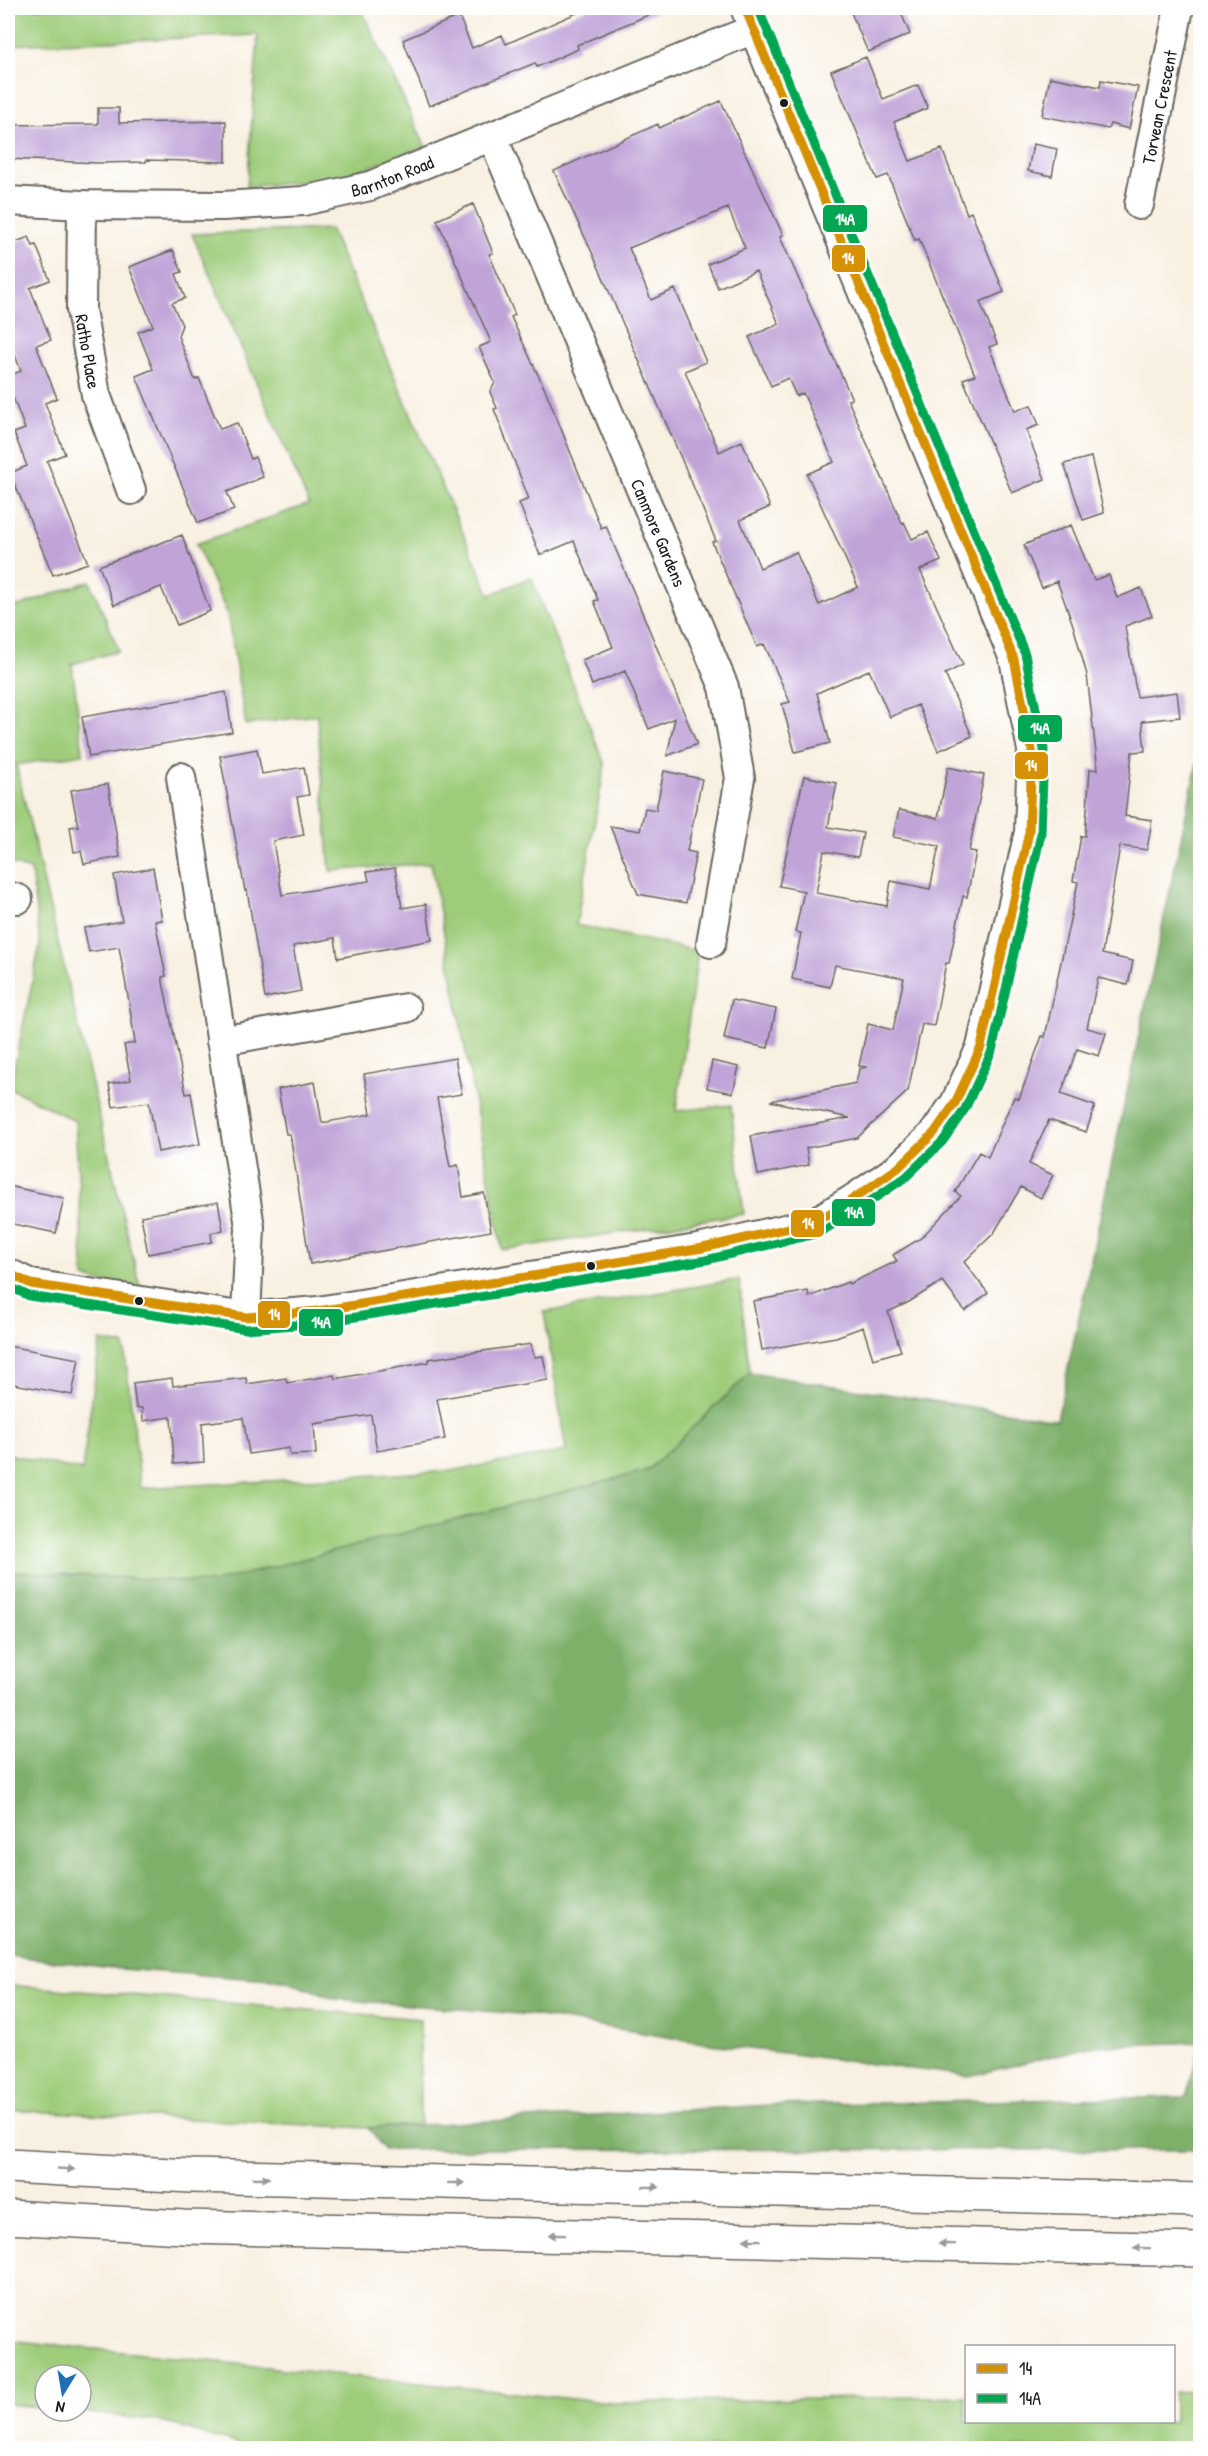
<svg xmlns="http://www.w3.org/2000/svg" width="1208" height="2456" viewBox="0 0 1208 2456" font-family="'Patrick Hand',sans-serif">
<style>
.green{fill:#9ecc7a;stroke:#5d744b;stroke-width:1.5}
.forest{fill:#7eb06a;stroke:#4d6643;stroke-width:1.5}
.building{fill:#c0a4d8;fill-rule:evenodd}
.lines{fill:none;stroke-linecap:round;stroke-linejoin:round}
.minor-casing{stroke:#696661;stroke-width:32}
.trunk-casing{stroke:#696661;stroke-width:36}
.minor{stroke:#fff;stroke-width:28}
.trunk{stroke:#fff;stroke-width:33}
.bus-1-casing{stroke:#fff;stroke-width:14}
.bus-2-casing{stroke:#fff;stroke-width:14}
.bus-1{stroke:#d69104;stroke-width:9}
.bus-2{stroke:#00a651;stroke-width:9}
.oneway{fill:#999}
.bus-dot{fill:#1c1c1c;stroke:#fff;stroke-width:2}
.labels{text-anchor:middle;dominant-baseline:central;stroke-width:4.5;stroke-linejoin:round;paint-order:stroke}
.street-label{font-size:18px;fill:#1c1c1c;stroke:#fff}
.line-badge{stroke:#fff;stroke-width:2}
.badge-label{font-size:16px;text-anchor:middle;font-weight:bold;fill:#fff}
</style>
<rect width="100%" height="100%" fill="#fff"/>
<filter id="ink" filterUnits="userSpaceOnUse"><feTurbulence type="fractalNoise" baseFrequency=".0167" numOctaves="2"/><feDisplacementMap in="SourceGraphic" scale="12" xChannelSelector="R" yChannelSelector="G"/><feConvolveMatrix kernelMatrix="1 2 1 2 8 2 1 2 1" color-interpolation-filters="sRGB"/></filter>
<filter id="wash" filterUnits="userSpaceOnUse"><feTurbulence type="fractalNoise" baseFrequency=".008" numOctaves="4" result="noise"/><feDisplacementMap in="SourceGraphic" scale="24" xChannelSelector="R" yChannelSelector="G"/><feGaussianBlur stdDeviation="1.35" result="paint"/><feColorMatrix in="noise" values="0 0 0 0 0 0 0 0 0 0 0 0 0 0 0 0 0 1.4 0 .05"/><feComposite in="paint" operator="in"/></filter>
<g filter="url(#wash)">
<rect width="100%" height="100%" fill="#f8f0e1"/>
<!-- green -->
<path class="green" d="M8 8H361L426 147 338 178 247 187 258 35 8 45Z
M330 229 490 595 531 577 605 765 576 925 698 951 676 1111 731 1105 744 1214 502 1250 431 863 330 871 317 715 246 725 227 613 196 544 309 504 192 234Z
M90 581 119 651 72 664 83 754 16 765 141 1291 84 1278 75 1121 10 1088 40 945 31 870 8 863 10 759 8 758V582L16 607Z
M739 1279 750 1373 648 1470 211 1583 8 1571V1454L82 1471 100 1341 124 1345 141 1488 450 1471 566 1451 544 1312Z
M8 1985 420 2019V2125L368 2128 8 2110Z
M8 2340 612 2403 966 2396V2422H1174V2392L1200 2391V2448H251L161 2421 71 2411H81V2375H45V2408L8 2404Z"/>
<!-- forest -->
<path class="forest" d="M1200 749V2042L1094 2046 969 2076 710 2044 533 2015 334 1999 285 1981 120 1969 8 1955V1571L211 1583 648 1470 750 1373 1057 1420Z
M1200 2046V2150L384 2149 368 2128 771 2105 1186 2097Z"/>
<g id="blocks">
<!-- building -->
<path class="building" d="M588 8H665L577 45 578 49 537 67 535 63 429 106 403 40 459 16 472 48 502 35 506 44Z
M849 8H899L910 34 868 52Z
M866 57 883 99 918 85 928 108 894 122 910 161 942 149 967 214 971 212 1004 292 980 302 997 344 989 347 1015 411 1031 405 1039 425 1026 430 1045 479 1012 493 963 379 975 375 919 239 915 240 888 175 877 179 831 71Z
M1050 77 1100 87 1101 80 1138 87 1129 129 1110 124 1108 129 1042 116Z
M721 101 783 235 780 237 852 399 848 400 902 523 904 522 912 539 928 532 941 561 920 570 963 665 945 674 972 736 938 751 918 705 890 717 869 670 817 693 830 743 795 752 782 704 790 702 764 644 757 647 712 542 716 541 694 488 595 259 554 171 658 124 659 128ZM728 208 745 248 708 264 718 288 756 271 779 324 749 337 771 386 788 378 796 396 803 393 834 462 807 474 858 587 819 605 796 552 760 568 740 520 770 507 742 441 719 452 685 371 706 362 675 289 651 300 629 248Z
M98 108H119V123L226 121V162L146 160V162L98 163 8 159V125L98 124Z
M1033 144 1057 149 1052 176 1028 171Z
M473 204 493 253 489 254 515 315 511 317 547 394 601 528 606 526 697 744 667 756 675 718 649 729 625 671 592 685 582 660 613 647 594 601 598 600 574 541 540 555 519 503 529 499 494 409 497 408 490 392 495 383 479 347 491 342 437 220Z
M9 233 13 243 29 237 33 246 36 245 50 280 30 288 51 340 36 345 57 398 45 403 65 454 47 461 88 563 53 575 10 473 27 466 14 433 25 429 8 384V376L21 371 8 337Z
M173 250 182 272 176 274 185 298 172 303 182 325 178 336 195 380 199 378 220 429 237 423 251 459 255 457 263 477 227 492 234 510 198 523 136 376 153 369 138 332 153 326 129 267Z
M1091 457 1104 513 1083 520 1064 464Z
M1071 525 1094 580 1109 575 1117 598 1141 588 1152 616 1125 626 1137 697 1177 692 1180 717 1142 721 1145 751 1132 752 1125 816 1152 820 1147 850 1120 846 1102 954 1133 961 1128 985 1098 978 1087 1028 1106 1033 1099 1056 1077 1049 1061 1094 1095 1106 1086 1132 1049 1120 1029 1164 1053 1175 1041 1198 1021 1187 994 1233 964 1262 988 1293 965 1311 942 1281 909 1302 888 1312 901 1351 873 1359 863 1327 836 1337 762 1350 753 1301 808 1291 809 1297 848 1282 849 1284 897 1261 893 1255 921 1238 961 1196 955 1192 979 1152 988 1157 1014 1097 1019 1099 1042 1036 1045 1037 1078 882 1073 881 1081 836H1085L1090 769 1098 770 1087 675 1073 625 1057 581 1042 588 1024 545Z
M182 535 210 611 177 625 161 587 114 605 99 566Z
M226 692 232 732 89 757 82 717Z
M257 749 262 774 304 767 309 795 297 797 304 835 273 841 282 895 369 881 367 872 395 868 402 908 426 904 432 940 338 958 335 938 293 946 301 991 265 998 247 890 245 891 220 756Z
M948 767 984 775 969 851 976 852 967 897 963 896 949 963H946L934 1026 922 1024 908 1091 857 1138 806 1148 809 1165 758 1175 751 1136 850 1118 770 1101 856 1083 859 1069 867 1067 859 1066 868 1024 893 1030 904 978 835 965 830 987 792 979 801 933 795 932 804 891 779 886 804 776 837 783 828 827 863 833 858 857 824 851 816 893 887 906 891 881 930 889 939 846 893 837 899 810 938 818Z
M664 771 702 779 687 851 696 853 686 903 638 894 610 826 640 831 645 808 656 810Z
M108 784 120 857 84 864 81 851 74 852 70 827 78 826 71 790Z
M153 868 162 920 155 921 166 976 162 977 186 1094 191 1093 200 1144 158 1152 149 1102 113 1107 109 1084 131 1080 124 1045 135 1043 129 1002 119 947 89 952 84 928 122 921 114 875Z
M732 1000 776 1009 768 1048 724 1039Z
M455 1058 462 1094 437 1098 450 1167 458 1165 463 1197 484 1193 491 1231 310 1264 290 1134H286L278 1089 315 1082 322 1123 371 1114 364 1074Z
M712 1061 739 1067 733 1093 707 1088Z
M8 1186 64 1198 56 1233 8 1223Z
M218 1202 223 1230 211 1233 212 1242 148 1254 141 1216Z
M531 1344 534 1357 543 1356 548 1380 437 1399 445 1439 377 1451 371 1415 314 1424 316 1454 290 1455 289 1448 249 1454 243 1418 202 1423 204 1462 174 1464 171 1417 143 1421 142 1408H136L133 1383 172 1378 173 1386 246 1378 247 1384 286 1378 287 1383 334 1375 335 1379 429 1362V1359Z
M8 1346 79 1359 72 1395 8 1383Z"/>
</g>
</g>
<g filter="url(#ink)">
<use href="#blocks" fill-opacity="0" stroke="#696661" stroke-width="1.5"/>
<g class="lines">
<!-- minor casing -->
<g class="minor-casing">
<g id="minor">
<path id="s1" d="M493 138 724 687 740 778 711 943"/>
<path id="s2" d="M8 201 82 205 223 206 303 201 370 186 754 29"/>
<path id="s3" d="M82 205 81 310 96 395 131 490"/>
<path id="s4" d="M1139 205 1179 8"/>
<path d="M181 777 250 1227 246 1317"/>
<path d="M8 896 18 899"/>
<path d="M221 1041 406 1008"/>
<path d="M8 1273 31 1284 246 1317 318 1311 703 1248 815 1222 853 1199 898 1168 934 1133 955 1103 981 1047 1029 832 1032 750 1014 659 745 8"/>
</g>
</g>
<!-- trunk casing -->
<g class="trunk-casing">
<path id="trunk" d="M8 2166 191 2176 1200 2200
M8 2217 184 2227 1200 2250"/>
</g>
<!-- minor -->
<use href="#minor" class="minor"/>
<!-- trunk -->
<use href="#trunk" class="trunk"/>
<!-- bus-1 casing -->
<g class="bus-1-casing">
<path id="bus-1" d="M8 1273 31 1284 246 1317 318 1311 703 1248 815 1222 853 1199 898 1168 934 1133 955 1103 981 1047 1029 832 1032 750 1014 659 745 8"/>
</g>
<!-- bus-2 casing -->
<g class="bus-2-casing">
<path id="bus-2" d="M8 1286 29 1296 246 1329 319 1323 706 1260 819 1233 859 1209 906 1177 943 1141 965 1109 992 1051 1041 834 1044 749 1025 654 758 8"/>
</g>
<!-- bus-1 -->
<use href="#bus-1" class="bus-1"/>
<!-- bus-2 -->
<use href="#bus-2" class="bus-2"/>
</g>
<!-- one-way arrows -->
<defs><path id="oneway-solid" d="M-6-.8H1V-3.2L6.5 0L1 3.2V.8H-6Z" transform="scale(1.5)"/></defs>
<g class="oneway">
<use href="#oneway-solid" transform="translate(66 2169) rotate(3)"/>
<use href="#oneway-solid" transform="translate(261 2178) rotate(1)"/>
<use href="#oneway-solid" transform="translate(456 2183) rotate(1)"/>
<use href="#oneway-solid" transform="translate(651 2187) rotate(1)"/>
<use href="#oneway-solid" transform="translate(557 2235) rotate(-179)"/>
<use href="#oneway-solid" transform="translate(752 2240) rotate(-179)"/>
<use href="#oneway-solid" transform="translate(947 2244) rotate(-179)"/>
<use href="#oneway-solid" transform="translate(1142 2248) rotate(-179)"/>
</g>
</g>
<!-- markers -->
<g class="bus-dot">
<circle cx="784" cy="103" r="5"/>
<circle cx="591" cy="1266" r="5"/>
<circle cx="139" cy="1301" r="5"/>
</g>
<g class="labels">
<!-- street labels -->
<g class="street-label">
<text stroke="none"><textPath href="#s4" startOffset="100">Torvean Crescent</textPath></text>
<text stroke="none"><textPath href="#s2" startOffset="388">Barnton Road</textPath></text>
<text stroke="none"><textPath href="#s3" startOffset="147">Ratho Place</textPath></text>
<text stroke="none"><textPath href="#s1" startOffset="428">Canmore Gardens</textPath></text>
</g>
</g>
<g class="line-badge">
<rect x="822" y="204" width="46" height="29" rx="6" fill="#00a651"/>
<rect x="831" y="244" width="35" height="29" rx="6" fill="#d69104"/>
<rect x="1017" y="714" width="46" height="29" rx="6" fill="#00a651"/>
<rect x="1014" y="751" width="35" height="29" rx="6" fill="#d69104"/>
<rect x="831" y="1198" width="45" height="29" rx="6" fill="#00a651"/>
<rect x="790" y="1209" width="35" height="29" rx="6" fill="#d69104"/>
<rect x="257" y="1300" width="34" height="29" rx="6" fill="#d69104"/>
<rect x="298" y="1308" width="46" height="29" rx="6" fill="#00a651"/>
</g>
<g class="badge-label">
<text x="845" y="225">14A</text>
<text x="848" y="264">14</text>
<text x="1040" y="734">14A</text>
<text x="1031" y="771">14</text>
<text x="854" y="1218">14A</text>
<text x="808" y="1229">14</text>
<text x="274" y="1320">14</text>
<text x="321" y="1328">14A</text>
</g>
<!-- margin -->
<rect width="1208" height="2456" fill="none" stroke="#fff" stroke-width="30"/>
<!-- legend -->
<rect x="965" y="2345" width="210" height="78" fill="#ffffff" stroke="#a4a4a4" stroke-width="1.5"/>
<rect x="977" y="2364" width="30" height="9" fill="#d69104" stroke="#a4a4a4" stroke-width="1.5"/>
<text x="1019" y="2375" font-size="18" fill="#1c1c1c">14</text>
<rect x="977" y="2394" width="30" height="9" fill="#00a651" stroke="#a4a4a4" stroke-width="1.5"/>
<text x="1019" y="2405" font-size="18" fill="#1c1c1c">14A</text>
<!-- north arrow -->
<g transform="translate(63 2393) rotate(191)"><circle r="28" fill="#ffffff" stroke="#a4a4a4" stroke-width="1.5"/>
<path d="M0-4.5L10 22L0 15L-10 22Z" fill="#1f6fb2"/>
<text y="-9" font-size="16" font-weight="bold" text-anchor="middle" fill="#1c1c1c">N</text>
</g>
</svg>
